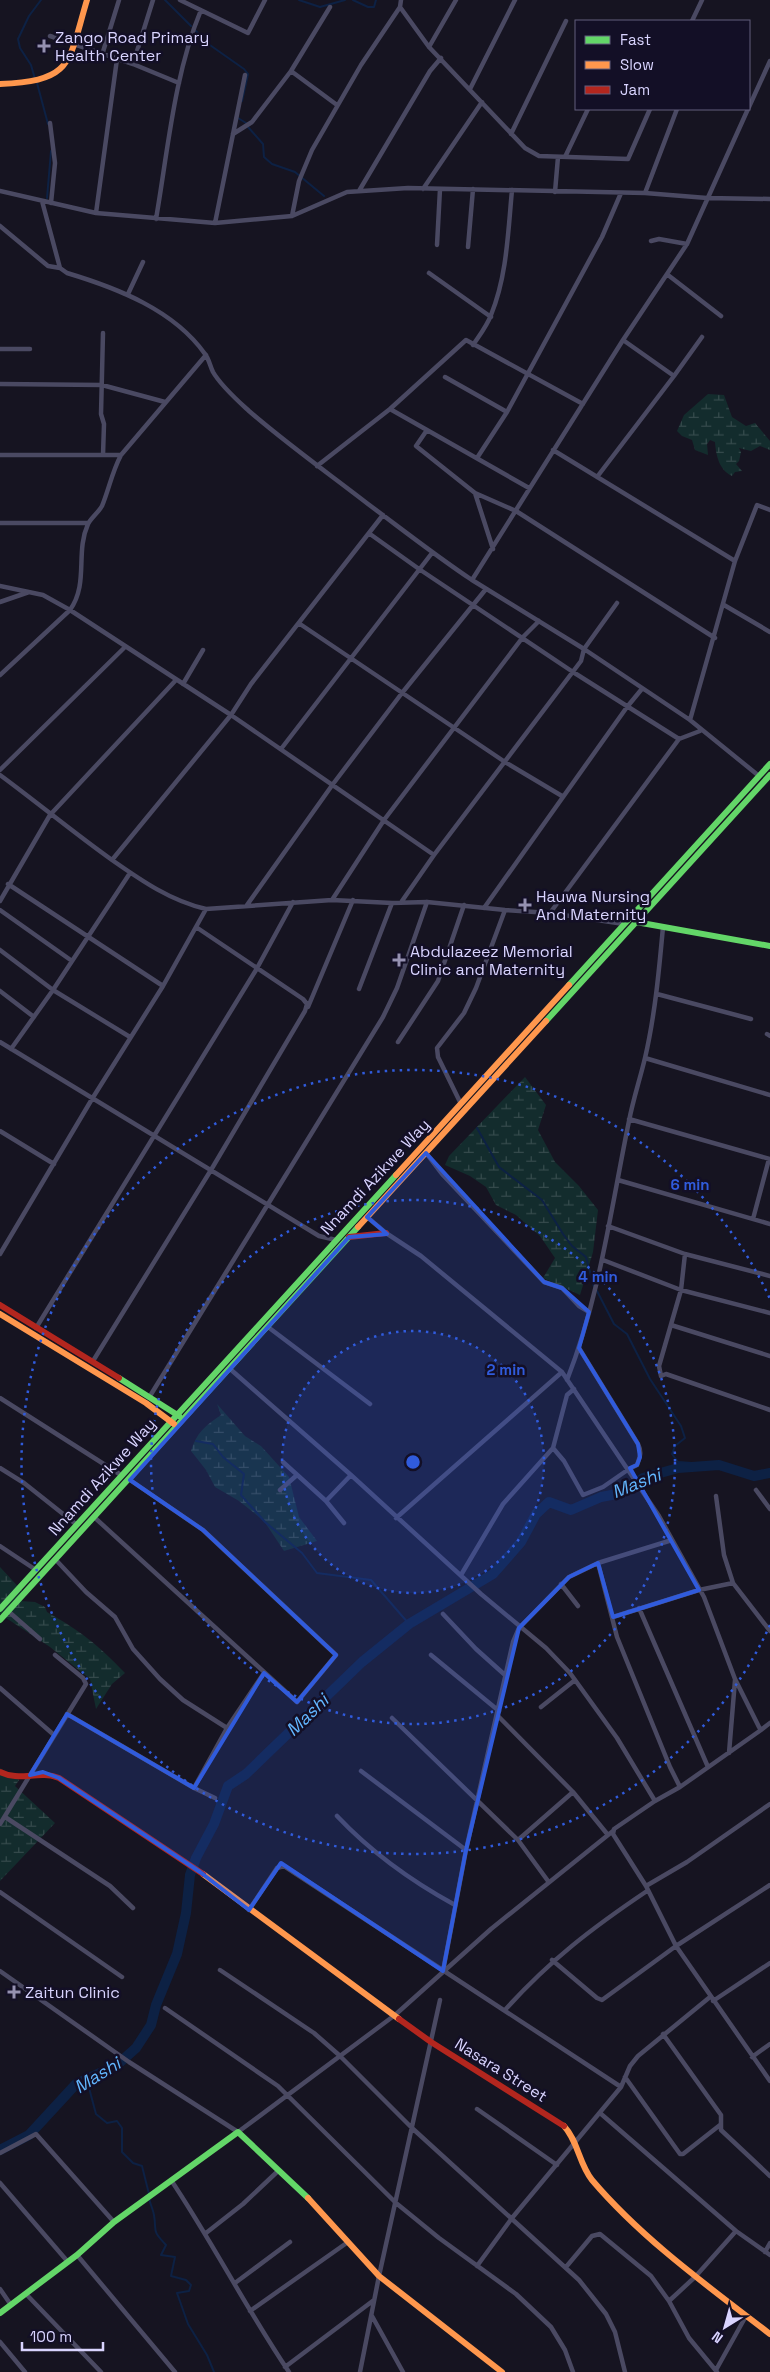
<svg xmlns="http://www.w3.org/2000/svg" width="770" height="2372" viewBox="0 0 770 2372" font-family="'Space Grotesk',sans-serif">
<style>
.wetland{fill:url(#wetland-marsh)}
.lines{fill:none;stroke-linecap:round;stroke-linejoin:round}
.stream{stroke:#0d2144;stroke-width:2}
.river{stroke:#0d2144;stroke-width:10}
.street{stroke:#4a4962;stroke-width:4.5}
.fast{stroke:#63d668;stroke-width:6}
.slow{stroke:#ff974d;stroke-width:6}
.jam{stroke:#b3261e;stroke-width:6}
.marked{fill:#305bdc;fill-opacity:0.2;stroke:#305bdc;stroke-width:4;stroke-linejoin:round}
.ring{fill:none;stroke:#305bdc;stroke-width:2.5;stroke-dasharray:2.5 5}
.poi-dot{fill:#9591b1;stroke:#130f26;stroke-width:2}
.labels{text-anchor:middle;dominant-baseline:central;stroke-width:5;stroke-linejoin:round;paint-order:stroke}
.poi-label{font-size:16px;fill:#d9d4ff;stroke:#130f26;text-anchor:start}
.street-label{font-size:16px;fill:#d9d4ff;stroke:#130f26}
.water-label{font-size:18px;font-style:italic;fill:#62b6ff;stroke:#130f26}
.centre{fill:#305bdc;stroke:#130f26;stroke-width:2.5}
.ring-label{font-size:15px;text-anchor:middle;font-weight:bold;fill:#305bdc;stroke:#130f26;stroke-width:5;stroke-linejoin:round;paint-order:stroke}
</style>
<defs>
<pattern id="wetland-marsh" width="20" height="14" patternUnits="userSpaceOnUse" patternTransform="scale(1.25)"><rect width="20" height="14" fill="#132c2d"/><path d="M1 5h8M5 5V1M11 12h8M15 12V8" fill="none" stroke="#354a4c"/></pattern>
</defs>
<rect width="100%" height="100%" fill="#161421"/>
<!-- wetland -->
<path class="wetland" d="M708 394 724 395 732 417 746 426 755 423 770 441V450L760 446 751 451 739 448 741 452 739 461 736 464 742 471 735 472 732 476C719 470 716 455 715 442L710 440 707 444 708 455 695 450 692 440 682 436 677 431 684 415Z
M525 1077 546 1105 538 1130 555 1162 579 1186 598 1210 593 1252 580 1295 543 1278 555 1258 540 1236 516 1215 496 1205 486 1187 470 1176 445 1165 449 1156Z
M217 1404 245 1436 261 1446 289 1477 299 1517 317 1541 284 1551 264 1521 239 1501 215 1487 206 1470 191 1451C196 1433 206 1425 221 1415Z
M0 1567 24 1593 20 1601 35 1602 45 1607 47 1612C82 1632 97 1644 125 1673L112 1684 96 1709 90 1679 50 1647 0 1614Z
M0 1768 19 1780 15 1786 55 1823 0 1881Z"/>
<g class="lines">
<!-- stream -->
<path class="stream" d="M165 0 191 26
M299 0 320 7 345 0
M353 0 368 7H374L376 0
M196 31 207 43 244 69 248 74 242 101
M35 79 31 65 20 48 18 39 29 16 41 0
M37 83 48 124
M238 118 246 123
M248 127 263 144 264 157 272 164 295 172 324 196
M47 198 51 151
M477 1128 499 1167 542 1200 563 1234 572 1246 586 1257 594 1287
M597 1291 614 1324 627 1334 650 1379 681 1426 685 1438 675 1446 672 1454 678 1462 719 1465
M196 1441 213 1444 223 1457 244 1474 241 1495 265 1522 302 1553 317 1573 371 1580 409 1624
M96 2075 89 2088 96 2114 107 2123 117 2121 122 2128V2152L133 2163 142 2166 149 2194
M149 2198C150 2204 153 2209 154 2215 157 2233 151 2229 166 2245L161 2255 175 2257 171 2276 186 2280 191 2285 189 2291 177 2293 188 2324 207 2355 214 2372"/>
<!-- river -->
<path class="river" d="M0 2150 29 2135 76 2084 117 2065 136 2048 151 2025 156 2005 177 1954 186 1913 190 1875 196 1858 214 1824 228 1786 246 1774 362 1662 409 1624 493 1574 521 1542 536 1514 549 1502 571 1510 601 1497 622 1493 643 1478 678 1468 719 1465 754 1476 770 1473"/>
<!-- street -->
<path class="street" d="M180 0 248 33 265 0
M400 7 429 47 525 148 539 156 628 159 650 109
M692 21 702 0
M50 36 133 64 179 83
M429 47 456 0
M102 55 119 0
M133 64 153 0
M291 71 337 105
M470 89 515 0
M749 107 770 61
M748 109 687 244 623 340 472 580 584 649 690 720 759 776
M50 123 55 163 51 203
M233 134 252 122 291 71 330 7
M511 134 566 21
M565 157 588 109
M423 189 482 102
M0 191 96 213 215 223 292 216 347 192 408 188 645 193 707 198 770 199
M359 191 430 71 441 58
M555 192 558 157
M645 193 677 109
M42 201 60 268 67 273C117 288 174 310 205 354 209 359 210 366 213 372 221 386 237 400 249 411 287 444 328 473 368 504 403 530 436 556 472 580
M96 213 117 59
M292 216 299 181 312 150 361 65 400 7 401 0
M156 219C168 150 174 75 201 10
M215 223 245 75
M0 226 48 266 60 268
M651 241 659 239 687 244
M437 245 440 189
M468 247 473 189
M429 273 491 317
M668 275 721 316
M128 294 143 262
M103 333 101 414 104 424 103 455
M473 345C479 336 487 326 491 315 507 276 508 232 512 190
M0 349H30
M674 376 702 337
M445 377 507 412
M0 384 102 385 165 402
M390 409 529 488
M427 430 416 446 475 493 516 511 715 638
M553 450 735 561
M0 455H121
M477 458 507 412 602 237 621 193
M317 466 390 409 466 340 583 404
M597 477 674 376 623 340
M475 493 493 549
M0 523H88
M370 534 419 569 573 672 679 739
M0 586 43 595 70 610 231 715 434 855
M0 602 29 592
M724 605 770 632
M300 624 505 762 562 796
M0 675 70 610C89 583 75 553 88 524 91 518 98 513 102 506 109 489 112 472 121 455L206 355
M183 684 203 650
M690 720 735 561 757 505 770 510
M281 749 432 553
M0 770 125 647
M0 775C38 803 74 833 112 860 142 881 171 901 206 909L332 900 392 903 427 902 505 910 550 913 624 924
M112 860 231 715 251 684 383 515
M8 884 163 986
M332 900 384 820 523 637 539 621
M0 901 50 815 176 680
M402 901 434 855 581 661 584 649 617 603
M247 905 333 784 402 693 486 589
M484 908 627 707 641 690
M0 910 72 961
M550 913 679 739 700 731
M0 950 53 990 130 1037
M359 989 392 903
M0 991 34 1017
M657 994 751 1019
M308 1007 353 900
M767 1034 770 1036
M0 1042 319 1236 336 1240
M398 1042 438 981 464 905
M11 1049 53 990 130 873
M645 1058 770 1095
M461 1104 438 1057 437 1048 464 1013 476 988 505 910
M629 1119 770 1159
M0 1131 54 1164
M426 1153 442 1174 544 1282 562 1288 579 1306 589 1312
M618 1180 770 1224
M367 1217 386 1233 421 1256 562 1372 659 1516 704 1597 735 1679 759 1727 761 1730 770 1723
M753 1219 769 1159
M608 1226 685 1254 770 1276
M0 1254 92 1099 163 986 206 909
M685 1254 681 1290 659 1366 661 1376 666 1374 770 1410
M603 1260 681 1290 770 1313
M671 1325 770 1356
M268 1327 370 1404
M36 1328 256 970 293 902
M93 1361 211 1170 305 1011 307 1004 303 999 196 927
M229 1368 351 1475 481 1594 546 1648 570 1673 617 1738 655 1801 614 1829 613 1834 646 1886 676 1946 770 2081
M567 1380C600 1296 611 1208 629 1121 633 1100 640 1079 645 1058 655 1015 659 971 663 927
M150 1396 383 1017 397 988 427 902
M0 1398 121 1475
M553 1448 564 1461 583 1495 603 1487 629 1469 637 1465C640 1457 642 1452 638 1444L579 1348
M283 1462 326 1501 344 1523
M0 1468 24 1483 77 1525
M280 1490 297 1475
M756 1490 770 1509
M716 1496 724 1555 733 1583 770 1631
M326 1501 351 1475
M94 1517 297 1702 336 1655 203 1530 130 1480
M396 1518 562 1372
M0 1546 36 1570
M55 1559 86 1592 115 1617 133 1649 160 1679 183 1700 227 1728
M598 1563 617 1637 670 1767 680 1787
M461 1575 503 1504 553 1448 567 1395 574 1389
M561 1584 578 1606
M639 1608 708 1767
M8 1611 40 1639
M443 1614 476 1649 505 1675
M613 1617 699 1590 733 1583
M431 1655 499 1711
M0 1688 54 1735
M541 1707 575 1680
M67 1714 194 1788 227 1728 264 1673
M498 1716 573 1792 608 1835
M392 1718 518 1840 548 1881
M729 1753 735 1680
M361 1771 466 1850
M194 1788 215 1798
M655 1801 680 1787 761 1730
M337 1816C371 1852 411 1881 455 1905
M5 1817 110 1886 133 1908
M0 1824 86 1684 83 1678 55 1655
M518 1840 573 1792
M646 1886 687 1862 770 1804
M0 1892 122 1977
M249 1910 277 1868 284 1866 621 2087
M552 1960 597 1998 602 2000 676 1946 770 1885
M220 1970 314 2033 339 2055 412 2128 579 2280 606 2314 615 2332 625 2372
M0 1971 129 2062 238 2132 395 2015 491 1929 613 1831
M443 1971 466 1850 513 1642 519 1628 569 1577 598 1563 672 1540
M713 2001 770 1963
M165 2008 278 2086 396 2203 439 2238 516 2294 551 2327 565 2350 573 2372
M505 2010C550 1960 592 1928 647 1891
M663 2034 721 2115V2130L770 2176
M752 2057 770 2044
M625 2077 680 2154H683L720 2125
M477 2109 557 2165
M600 2113 736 2231 770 2255
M0 2153 36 2134 114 2222
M171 2180C213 2243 247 2310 289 2372
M0 2183 68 2262
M206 2233 243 2204 278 2171
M765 2252 770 2243
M77 2255 175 2372
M477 2266 512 2218 621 2087 630 2066 638 2056 710 1997
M566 2267 592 2236 600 2234 651 2276 669 2301 689 2338 717 2372
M235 2283 290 2242
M0 2289 11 2305
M26 2294 101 2372
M669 2301 695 2277 736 2231
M250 2311 348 2242
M372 2316 403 2372
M0 2342 25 2372
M285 2367 374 2300
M716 2370 746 2316
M360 2372 379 2276 440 2000"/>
<!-- fast -->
<path class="fast" d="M636 922 770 946
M569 985 770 764
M546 1021 770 775
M119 1378 179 1416
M0 1609 396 1175
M0 1620 358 1227
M0 2313 77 2255 114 2222 238 2132 308 2198"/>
<!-- slow -->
<path class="slow" d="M0 84C74 81 68 63 87 0
M396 1175 569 985
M358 1227 546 1021
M0 1314 146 1403 174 1424
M203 1874 399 2019
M564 2126C578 2141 579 2164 592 2180 642 2239 709 2287 770 2334
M308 2198 379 2276 502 2372"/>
<!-- jam -->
<path class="jam" d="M349 1237 386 1233
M0 1305 119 1378
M0 1772C19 1782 39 1770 59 1778L203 1874
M399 2019 431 2042 564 2126"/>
</g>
<!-- marked area -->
<path class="marked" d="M426 1153 544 1282 562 1288 589 1312 579 1348 638 1444 640 1457 637 1465 630 1468 699 1590 613 1617 598 1563 569 1577 519 1628 466 1850 443 1971 281 1863 249 1910 200 1872 59 1778 43 1772 30 1775 67 1714 194 1788 264 1673 297 1702 336 1655 203 1530 130 1480 349 1237 387 1234 367 1217Z"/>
<!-- distance rings -->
<circle cx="413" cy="1462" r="131" fill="#305bdc" fill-opacity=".12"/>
<g class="ring">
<circle cx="413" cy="1462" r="131"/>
<circle cx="413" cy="1462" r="262"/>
<path d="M770 1625A392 392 0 1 1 770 1299"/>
</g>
<!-- markers -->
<g class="poi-dot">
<path d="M41.5 38.5h5v5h5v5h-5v5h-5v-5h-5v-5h5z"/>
<path d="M522.5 897.5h5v5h5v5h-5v5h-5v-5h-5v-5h5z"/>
<path d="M396.5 952.5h5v5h5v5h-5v5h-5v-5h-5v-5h5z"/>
<path d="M11.5 1984.5h5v5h5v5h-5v5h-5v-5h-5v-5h5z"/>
</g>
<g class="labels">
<!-- poi labels -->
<g class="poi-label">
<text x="55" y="37">Zango Road Primary<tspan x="55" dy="18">Health Center</tspan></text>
<text x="536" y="896">Hauwa Nursing<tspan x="536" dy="18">And Maternity</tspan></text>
<text x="410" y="951">Abdulazeez Memorial<tspan x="410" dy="18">Clinic and Maternity</tspan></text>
<text x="25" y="1992">Zaitun Clinic</text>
</g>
<!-- street labels -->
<g class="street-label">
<text transform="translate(375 1177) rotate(-47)">Nnamdi Azikwe Way</text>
<text transform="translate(102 1477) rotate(-48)">Nnamdi Azikwe Way</text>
<text transform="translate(501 2070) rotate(32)">Nasara Street</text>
</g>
<!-- water labels -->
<g class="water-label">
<text transform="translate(636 1483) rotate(-22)">Mashi</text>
<text transform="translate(307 1715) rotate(-44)">Mashi</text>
<text transform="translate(97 2075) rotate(-32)">Mashi</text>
</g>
</g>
<circle cx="413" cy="1462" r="8" class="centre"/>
<g class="ring-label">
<text x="690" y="1190">6 min</text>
<text x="598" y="1282">4 min</text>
<text x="506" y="1375">2 min</text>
</g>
<!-- legend -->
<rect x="575" y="20" width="175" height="90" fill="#130f26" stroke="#625e7d"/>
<rect x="585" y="36" width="25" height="8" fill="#63d668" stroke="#625e7d"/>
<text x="620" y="45" font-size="15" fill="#d9d4ff">Fast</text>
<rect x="585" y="61" width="25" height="8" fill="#ff974d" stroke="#625e7d"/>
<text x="620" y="70" font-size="15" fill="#d9d4ff">Slow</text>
<rect x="585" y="86" width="25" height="8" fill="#b3261e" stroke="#625e7d"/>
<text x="620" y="95" font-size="15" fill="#d9d4ff">Jam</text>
<!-- north arrow -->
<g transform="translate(725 2327) rotate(217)" stroke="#130f26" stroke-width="4" paint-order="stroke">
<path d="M0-4L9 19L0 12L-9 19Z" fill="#d9d4ff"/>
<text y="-8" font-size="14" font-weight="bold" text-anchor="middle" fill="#d9d4ff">N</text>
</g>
<!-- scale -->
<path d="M22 2342v8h81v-8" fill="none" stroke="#d9d4ff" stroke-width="2.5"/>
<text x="30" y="2342" font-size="15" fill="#d9d4ff" stroke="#130f26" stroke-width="4" paint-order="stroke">100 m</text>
</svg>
